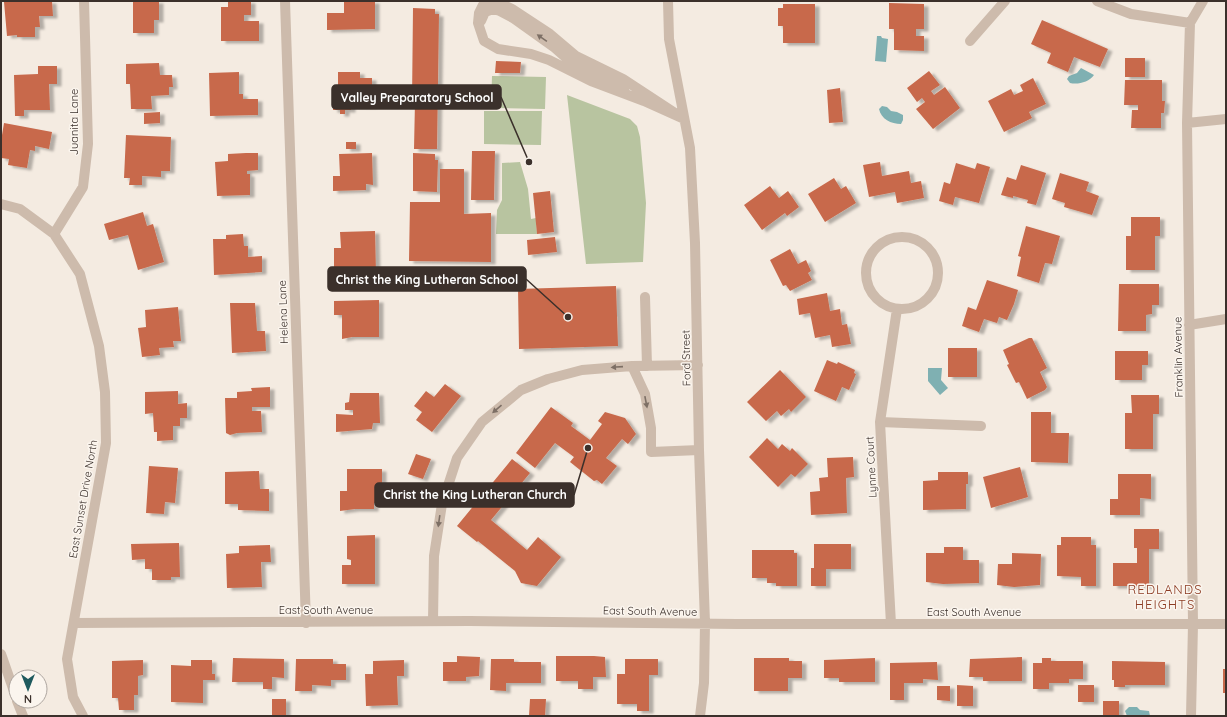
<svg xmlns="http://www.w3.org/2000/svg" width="1227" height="717" viewBox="0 0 1227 717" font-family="Quicksand,sans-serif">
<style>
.green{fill:#b8c4a0}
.water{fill:#7fb0b2}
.building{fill:#c8694b;filter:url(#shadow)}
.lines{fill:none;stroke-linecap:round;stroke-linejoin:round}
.minor{stroke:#cdbbac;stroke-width:10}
.oneway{fill:#7d6f65}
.labels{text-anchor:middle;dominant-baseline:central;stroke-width:3;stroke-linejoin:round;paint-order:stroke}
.street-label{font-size:11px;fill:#3b302b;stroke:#fbf5ee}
.quarter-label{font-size:13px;letter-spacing:1px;fill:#8c3b22;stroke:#fbf5ee}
.leader{fill:none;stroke:#3b302b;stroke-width:1.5}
.callout-dot{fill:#3b302b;stroke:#fbf5ee;stroke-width:1.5}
.callout{fill:#3b302b;stroke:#3b302b;stroke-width:1.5}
.callout-label{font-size:12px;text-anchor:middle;font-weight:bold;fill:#fff}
</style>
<defs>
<filter id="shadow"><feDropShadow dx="4.5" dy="2.5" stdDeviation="1" flood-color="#0004"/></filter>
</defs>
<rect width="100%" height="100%" fill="#f4ebe1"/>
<!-- green -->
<path class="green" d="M492 76 546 77 545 109 491 108Z
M567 95 630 119 637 126 640 137 646 203 643 262 586 264Z
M484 111H542L541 145 484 144Z
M520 162 528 189 531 219 536 218 537 234H496L497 210 502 200V163Z"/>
<!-- water -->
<path class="water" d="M877 36H881L882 38 888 39 886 62 875 61Z
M1081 68 1094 75C1089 82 1078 85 1070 83L1067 79 1069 76 1077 73Z
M882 106 887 107 891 111 897 112 903 115V120L901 124C891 124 881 119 879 109Z
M928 368H942L941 380 948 388 940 395 928 381Z
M1129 707H1137L1140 710 1149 711 1150 716H1127L1125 711Z"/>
<!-- building -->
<path class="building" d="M21 1H52L53 16H39L40 27H35V37H17V35L7 36 4 2Z
M133 1H159V20H154V33H133Z
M228 1H251V15H244V21H259V41H221V7H228Z
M344 1H375V29L327 30V13H344Z
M889 3 924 4V29H916V36H924V51L894 50V29H889Z
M783 4H815V43H783V26H778V8H783Z
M413 8 435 9V14H439L437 149H414L415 101H412Z
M1042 20 1108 49 1100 67 1074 57 1068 72 1047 63 1051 53 1031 44Z
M1125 58H1145V77H1125Z
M496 61 521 62 520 73H495Z
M159 63 160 75H172L173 87H169V95L151 96 152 109H131L130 84H126V64Z
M38 66H57V84H49L50 110H24V116H15L14 75 38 74Z
M929 71 940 85 931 91 934 95 945 87 960 108 933 129 916 109 925 102 922 98 917 102 907 88Z
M239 72V94H243V99H258V115L210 116 209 73Z
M338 72H360V78H372V106L351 105V110H345V114H340V110H333V96H338Z
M1033 78 1046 104 1029 112 1032 118 1004 132 988 101 1011 89 1014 95 1023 91 1020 85Z
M1125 80H1162V101H1165L1164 113H1161V128H1131L1132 110H1138V105H1124Z
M840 88 843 122 829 123 827 90Z
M160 112V123L144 124V113Z
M4 123 52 132 49 149 35 146V151L30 150 27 168 8 165 9 159 1 158V141Z
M126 135 171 137 170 171H161V177L142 176V185H129L130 178H124Z
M346 142H356V149H346Z
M472 151H495L494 200H471Z
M246 153H258V170L247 171V174H250V195L217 196 215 162 228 161V154Z
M372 153 373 185 366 184V190L333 191V176H340L339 154Z
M413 153 435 154V160H438L437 192 413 191Z
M880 162 882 176 909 171 911 183 921 181 924 198 897 203 895 192 869 197 863 165Z
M956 163 975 169 977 163 990 167 979 203 955 197 953 205 939 201 944 182 950 184Z
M1021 165 1046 173 1036 205 1027 203 1028 200 1013 196V198L1001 195 1007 177 1016 180Z
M440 169H464V214L491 213V262L409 261 410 202H440Z
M1060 173 1089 182 1086 191 1099 196 1092 215 1064 207 1065 203 1052 199Z
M834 178 841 189 846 186 856 203 825 222 808 194Z
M770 186 779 198 788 191 799 207 787 216 785 213 762 230 744 205Z
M550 191 554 232 537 234 533 193Z
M143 212 147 226 153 224 164 262 138 270 128 235 109 240 104 224Z
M1131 217H1160V236H1155V270H1126V236H1131Z
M1026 226 1060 236 1052 264 1045 263 1039 283 1017 276 1021 257 1018 256Z
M375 231 376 273H334V248H341L340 232Z
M243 234 244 246H248V257L262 256V272L214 275 213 239H226V235Z
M555 237 557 252 528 255 527 240Z
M790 249 798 264 806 260 811 271 808 273 812 280 790 291 786 285 783 286 770 260Z
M987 280 1018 290 1014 304 1007 320 999 317 997 323 984 319 979 332 962 326 968 307 976 310Z
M1119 284H1159V305H1152V314L1146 315V331H1118Z
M616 286 618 346 519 349 518 289Z
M827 293 830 311 840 309 842 325 847 324 851 344 832 347 830 335 815 338 810 313 799 315 797 299Z
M379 300V337H352L342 339V315H334V301Z
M230 303H255L257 331H265L266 351 232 353Z
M178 307 181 341H173L174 347 159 348 160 355 142 357 138 328 146 327 145 310Z
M1029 338H1032L1047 368 1040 372 1047 387 1045 390 1027 399 1019 382 1016 383 1007 365 1009 364 1003 350Z
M948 348H977V377H948Z
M1115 351H1148V365H1142V380H1115Z
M827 360 837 364 838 362 855 370 854 373 856 374 849 390 842 387 836 401 814 391Z
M780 370 806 397 791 412 789 409 781 416 777 411 766 421 747 402Z
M445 384 461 396 432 432 416 420 422 412 414 406 426 391 434 397Z
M270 387V407H252V411H261L262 432 237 433 230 435 226 433 225 398H237V392L252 391 251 388Z
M178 391V404L187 403V418H180V426H173V440L157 441V432H154L153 413 145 414V392Z
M350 393H379L380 423H373L372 429 336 432V414L353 415V410H345V403L349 402Z
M1131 395H1159V414H1153V449H1125V413H1132Z
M551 407 573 423 571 426 590 440 602 424 598 421 605 412 625 418 636 434 628 444 622 439 606 458 617 466 602 484 597 480 594 481 570 462 574 457 555 443 535 468 516 453Z
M1031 412H1051V433H1069L1068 463 1031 462Z
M767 438 778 449 782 444 790 451 792 448 808 464 795 477 791 474 778 487 749 457Z
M416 454 431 459 423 479 408 474Z
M853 457 854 477 846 478 847 513 811 515 810 492 820 491 819 478 828 477 827 458Z
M512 459 530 473 491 520 527 550 538 537 561 557 537 586 521 583 515 571 478 541 477 542 457 526Z
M149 466 178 468 175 503 165 502 164 514 146 513Z
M1020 467 1028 497 991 508 983 477Z
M347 469H382V503H374V509H355L340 511V491H347Z
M259 471 260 489H269V511L238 510V504H225V472Z
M938 472H968V484H966V509L923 510V481L938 480Z
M1118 474H1151V499L1140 498V515H1110V499H1118Z
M1134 529H1159V549H1149V586H1113V563H1137V548H1134Z
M375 535V584H342V565H351V560L347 559V536Z
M1061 537H1091V545H1096V586H1081V577L1057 576V545H1061Z
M179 543 180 577H171V580H152V569H145V559L132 560 131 544Z
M814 544H851V569H826V586H811V568H814Z
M270 545 271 562H261L262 587 227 588 226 554 239 553V546Z
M944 547H963V560H979V583L943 584 926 582V553H944Z
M752 550H794V553H797V586H776V583H767V578H752Z
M1012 553 1041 554 1040 585 1014 587 997 585 998 564H1012Z
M457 656 480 657 479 676 466 677V681H443V662H457Z
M556 656H594L605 657 606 677H593V689H578V681H556Z
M1022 657V681H983V677H969L970 659Z
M233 658 284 659V678L272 677V689H263V682H232Z
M754 658H789V661H802V678H788V691H754Z
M875 658V682H839V678H824V660Z
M1042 658H1051V661H1083V679H1069V683H1049V689H1033V663H1042Z
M296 659H333V664H346V680H331V686L312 685V691H295Z
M491 659H514V662H541V683H506V691L490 690Z
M625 659H658V675H649V711H637V704H617V674H625Z
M143 660V675L138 676V695H134V710H119L118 698H112V661Z
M191 660H212V674H215V680H203V703L171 702V665L191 666Z
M404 660V676H397L398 705 366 706 365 674H373V661Z
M1112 661 1165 662V685H1125V687H1114V680H1112Z
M937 662 938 680 923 679V683H904V700H890V663Z
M1223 669H1226V693H1223Z
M957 685 973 686V706H957Z
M1078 685H1094V702H1078Z
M937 686H950V701L937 700Z
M272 699H286V716H272Z
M530 699H546L545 716H529Z
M1103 701H1119V716H1103Z"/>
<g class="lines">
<!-- minor -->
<path class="minor" d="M285 1 306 623
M668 1 669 39 690 148 695 243 699 450 705 623 704 683 700 716
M1097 1 1131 14 1190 23
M490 3H500L512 9 550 34 576 56 623 79 684 119 644 101 591 81 549 60 531 54 498 49 484 41 478 23 479 13 483 5Z
M481 21 485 12 493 9 500 11 513 18 555 48 572 63 583 69 625 87
M970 41 1005 1
M1187 123 1226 119
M1 204 20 209 54 234 80 274 99 346 105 392 106 443 67 659 73 697 83 716
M54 234 83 187 88 144 84 1
M866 273a36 36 0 1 1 72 0a36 36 0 1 1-72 0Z
M645 297 647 366
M1189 325 1226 319
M632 366 645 394 651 428V452L699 450
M880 422 981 426
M433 621 434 556 442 504 457 458 482 422 521 390 548 379 582 370 632 366 698 365
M74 623 470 621 737 624H1226
M891 624 880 422 897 309
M1 654 16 697
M17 701 23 716
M1191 716 1193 624 1187 123 1190 23 1203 1"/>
</g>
<!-- one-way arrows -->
<defs><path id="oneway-solid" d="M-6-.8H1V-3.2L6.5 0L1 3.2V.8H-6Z"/></defs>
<g class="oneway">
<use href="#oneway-solid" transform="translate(542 38) rotate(-145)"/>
<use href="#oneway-solid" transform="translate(617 367) rotate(176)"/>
<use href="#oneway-solid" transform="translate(646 402) rotate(79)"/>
<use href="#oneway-solid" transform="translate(497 409) rotate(139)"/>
<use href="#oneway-solid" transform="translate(439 521) rotate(98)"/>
</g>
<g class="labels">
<!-- street labels -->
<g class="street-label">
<text transform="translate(74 122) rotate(-90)">Juanita Lane</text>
<text transform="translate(283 312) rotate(-92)">Helena Lane</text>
<text transform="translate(1178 357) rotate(-91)">Franklin Avenue</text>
<text transform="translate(686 358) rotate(-91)">Ford Street</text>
<text transform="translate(871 467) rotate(-93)">Lynne Court</text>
<text transform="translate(83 499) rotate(-80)">East Sunset Drive North</text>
<text x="326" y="610">East South Avenue</text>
<text transform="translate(650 611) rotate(1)">East South Avenue</text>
<text x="974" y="612">East South Avenue</text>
</g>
<!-- quarter labels -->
<g class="quarter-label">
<text x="1165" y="589">REDLANDS<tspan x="1165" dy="15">HEIGHTS</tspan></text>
</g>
</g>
<!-- callouts -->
<path class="leader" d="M529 162L501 97M568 317L526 279M588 448L574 495"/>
<g class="callout-dot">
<circle cx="529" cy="162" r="4"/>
<circle cx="568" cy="317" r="4"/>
<circle cx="588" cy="448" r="4"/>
</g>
<g class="callout">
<rect x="332" y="85" width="169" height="24" rx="4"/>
<rect x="328" y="267" width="198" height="24" rx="4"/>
<rect x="375" y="483" width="199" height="24" rx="4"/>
</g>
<g class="callout-label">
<text x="417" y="102">Valley Preparatory School</text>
<text x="427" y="284">Christ the King Lutheran School</text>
<text x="475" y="499">Christ the King Lutheran Church</text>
</g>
<!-- border -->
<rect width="1227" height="717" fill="none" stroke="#3b302b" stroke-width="4"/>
<!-- north arrow -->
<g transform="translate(28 689) rotate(180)"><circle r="19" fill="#fbf5ee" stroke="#aea6a0"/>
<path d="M0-3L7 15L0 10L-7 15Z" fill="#1f5a5e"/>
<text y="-6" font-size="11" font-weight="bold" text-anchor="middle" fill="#3b302b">N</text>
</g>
</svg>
